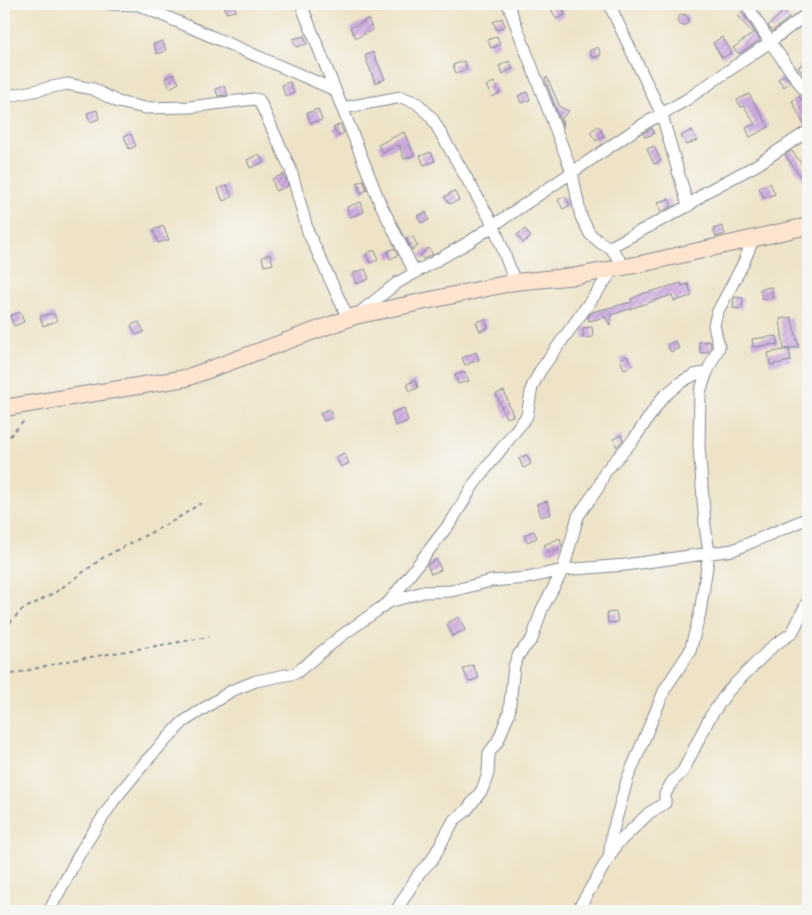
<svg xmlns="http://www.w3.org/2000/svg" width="812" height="915" viewBox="0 0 812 915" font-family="'IM FELL English',serif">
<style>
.building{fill:url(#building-hatch)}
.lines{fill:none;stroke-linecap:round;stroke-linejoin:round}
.street-casing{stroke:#848992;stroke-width:13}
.secondary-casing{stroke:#848992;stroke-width:18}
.path{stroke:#848992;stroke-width:2;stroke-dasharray:4 4;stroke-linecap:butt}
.street{stroke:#fff;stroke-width:11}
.secondary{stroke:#fde5d0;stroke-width:16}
</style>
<defs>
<pattern id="building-hatch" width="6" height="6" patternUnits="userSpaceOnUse" patternTransform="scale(1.25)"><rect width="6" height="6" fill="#d0abe2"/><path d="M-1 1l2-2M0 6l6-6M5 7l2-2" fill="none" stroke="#a88cba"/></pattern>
</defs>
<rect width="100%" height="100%" fill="#f6f6f2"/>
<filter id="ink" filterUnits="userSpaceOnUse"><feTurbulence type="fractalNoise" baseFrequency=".02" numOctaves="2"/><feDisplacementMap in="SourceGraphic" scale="10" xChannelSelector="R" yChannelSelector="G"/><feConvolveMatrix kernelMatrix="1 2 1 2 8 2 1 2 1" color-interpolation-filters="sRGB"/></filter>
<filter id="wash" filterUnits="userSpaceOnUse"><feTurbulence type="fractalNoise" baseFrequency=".0096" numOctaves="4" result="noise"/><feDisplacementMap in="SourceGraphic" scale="20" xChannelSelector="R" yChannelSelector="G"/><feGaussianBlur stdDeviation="1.12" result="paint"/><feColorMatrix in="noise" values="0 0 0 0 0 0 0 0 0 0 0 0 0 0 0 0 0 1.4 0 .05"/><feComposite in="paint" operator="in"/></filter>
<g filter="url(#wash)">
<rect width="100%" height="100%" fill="#eee3c7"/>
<g id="blocks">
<!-- building -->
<path class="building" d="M224 4H234L236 11 226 13Z
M549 4H560L565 15 556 19Z
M784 11 789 18 772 31 768 26Z
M742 12 760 40 739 54 733 48 753 33 737 16Z
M677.5 20a5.5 5.5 0 1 1 11 0a5.5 5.5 0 1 1-11 0Z
M502 18 505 26 497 30 493 22Z
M368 19 373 30 356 38 350 28Z
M304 36 307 44 296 47 293 39Z
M497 36 500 45 491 48 488 40Z
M722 37 732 52 722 58 713 43Z
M163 41 166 51 157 54 153 44Z
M598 47 601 55 593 58 589 51Z
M373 52 385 79 375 83 365 56Z
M464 61 467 69 456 73 453 65Z
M509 61 513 68 503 74 499 66Z
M808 61V81L798 67Z
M174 74 179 83 170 88 165 78Z
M784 75 790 82 784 87 778 79Z
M547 77 560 107 569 111 562 118 563 128 545 79Z
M290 82 294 93 285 96 282 85Z
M494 82 500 93 492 97 486 86Z
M224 86 228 95 218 96 215 89Z
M527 92 530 100 521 103 518 96Z
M749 94 769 127 750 137 746 128 755 124 744 106 741 107 737 100Z
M799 96 808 109V124L804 125 792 101Z
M318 109 322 120 311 123 307 113Z
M97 110 99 119 90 122 87 113Z
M340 124 344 133 338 136 333 128Z
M598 126 604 136 596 141 590 132Z
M652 128 654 134 645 137 643 133Z
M692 130 697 140 686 145 681 136Z
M404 132 414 155 404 159 399 145 383 153 378 145Z
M131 134 136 146 129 149 124 136Z
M654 146 661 161 654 164 647 149Z
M792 151 808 173V176L803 180 785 155Z
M431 152 435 161 424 165 420 156Z
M259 154 263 162 250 168 247 160Z
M284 174 288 186 276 191 272 179Z
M363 180 367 190 361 193 357 183Z
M770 183 775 194 764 198 759 188Z
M227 185 232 197 223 201 218 189Z
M454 191 459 200 450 204 444 197Z
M565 196 570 205 563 209 558 200Z
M669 199 672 206 661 212 658 202Z
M361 202 364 212 350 217 347 207Z
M426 212 429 220 421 223 417 216Z
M163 226 169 240 158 243 153 230Z
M722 226 725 234 716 237 713 229Z
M525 229 531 237 523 243 517 235Z
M412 236 418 246 412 250 406 239Z
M394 248 398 255 390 259 387 252Z
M428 248 433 254 423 259 420 255Z
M371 251H375L378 260 370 263 366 254Z
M270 254 273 264 264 266 262 257Z
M365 269 369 279 356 284 353 273Z
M681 283 682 286 688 284 692 296 674 301 672 295 611 315 610 325 605 317 589 321 588 317 592 312 632 302 631 299 642 294Z
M771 287 773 297 762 299 760 289Z
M734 297 743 298 742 309 733 308Z
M20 312 24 322 14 326 10 316Z
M53 313 57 321 43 326 40 317Z
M791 317 799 347 784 349 780 319Z
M485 319 488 328 480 331 476 322Z
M139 322 144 332 136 335 131 325Z
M592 327 593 337 583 338V328Z
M777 336 778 344 753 347 752 339Z
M675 341 679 348 671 352 667 345Z
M710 341 711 346 708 352 700 353 699 342Z
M789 349 791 361 770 365 768 353Z
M476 352 479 360 465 365 462 358Z
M627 356 632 366 624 369 620 359Z
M465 372 469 381 458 384 455 375Z
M415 380 418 388 410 391 407 384Z
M504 391 513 416 506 418 496 394Z
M404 408 408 421 395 426 391 413Z
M329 409 333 417 324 421 320 413Z
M621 435 623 440 617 447 613 439Z
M344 453 349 463 341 467 336 457Z
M527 455 531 464 523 468 519 458Z
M547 501 551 514 541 517 537 504Z
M534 531 537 538 527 542 524 535Z
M560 538 562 547 548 553 544 545Z
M436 559 441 570 431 574 427 565Z
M616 612 618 622 608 623 607 613Z
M459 617 465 630 452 636 447 623Z
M473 665 479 678 469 682 463 669Z"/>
</g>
</g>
<g filter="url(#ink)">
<use href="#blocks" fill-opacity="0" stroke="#848992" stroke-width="1"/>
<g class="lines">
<!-- street casing -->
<g class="street-casing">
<path id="street" d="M110 4 139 5 335 90
M301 4 380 203 415 273
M508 4 572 172 581 217 590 234 602 244 610 247
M609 4 662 115 688 206
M746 4 770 42 808 95
M4 95 9 96 67 84 93 89 118 102 145 108 190 107 254 99 259 100 291 170 308 232 348 318
M342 108 401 97 417 103 432 118 494 226 515 282
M624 266 610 247 688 206 706 192 755 166 808 131
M359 313 397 283 469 242 642 125 686 100 770 42 808 13
M389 602 423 592 451 591 491 581 527 578 563 570 625 565 733 550 808 518
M609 859 612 834 627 780 665 689 690 651 700 613 709 553 705 525 699 446 700 392 707 372
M49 911 81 851 114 800 147 760 183 722 231 691 256 681 296 673 341 636 389 602 453 519 474 484 527 416 532 387 540 371 615 267
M396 911 420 872 432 860 454 820 466 811 482 790 488 774 489 753 498 741 509 713 514 666 519 654 532 639 542 609 563 570 578 516 598 488 605 472 634 439 662 398 681 382 694 375 707 372 719 347 714 325 717 313 743 264 754 237
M577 911 617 844 649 813 665 803V794L672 782 683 771 710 717 728 691 773 646 792 633 808 601"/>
</g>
<!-- secondary casing -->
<g class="secondary-casing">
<path id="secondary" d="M4 408 186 378 355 316 515 282 577 276 645 263 808 226"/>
</g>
<!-- path -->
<path class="path" d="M4 442 26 419
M4 629 22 610 56 592 104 557 175 520 201 503
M4 676 67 661 209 637"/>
<!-- street -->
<use href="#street" class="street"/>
<!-- secondary -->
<use href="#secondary" class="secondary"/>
</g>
</g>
<!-- margin -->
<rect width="812" height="915" fill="none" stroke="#f6f6f2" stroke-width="20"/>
</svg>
